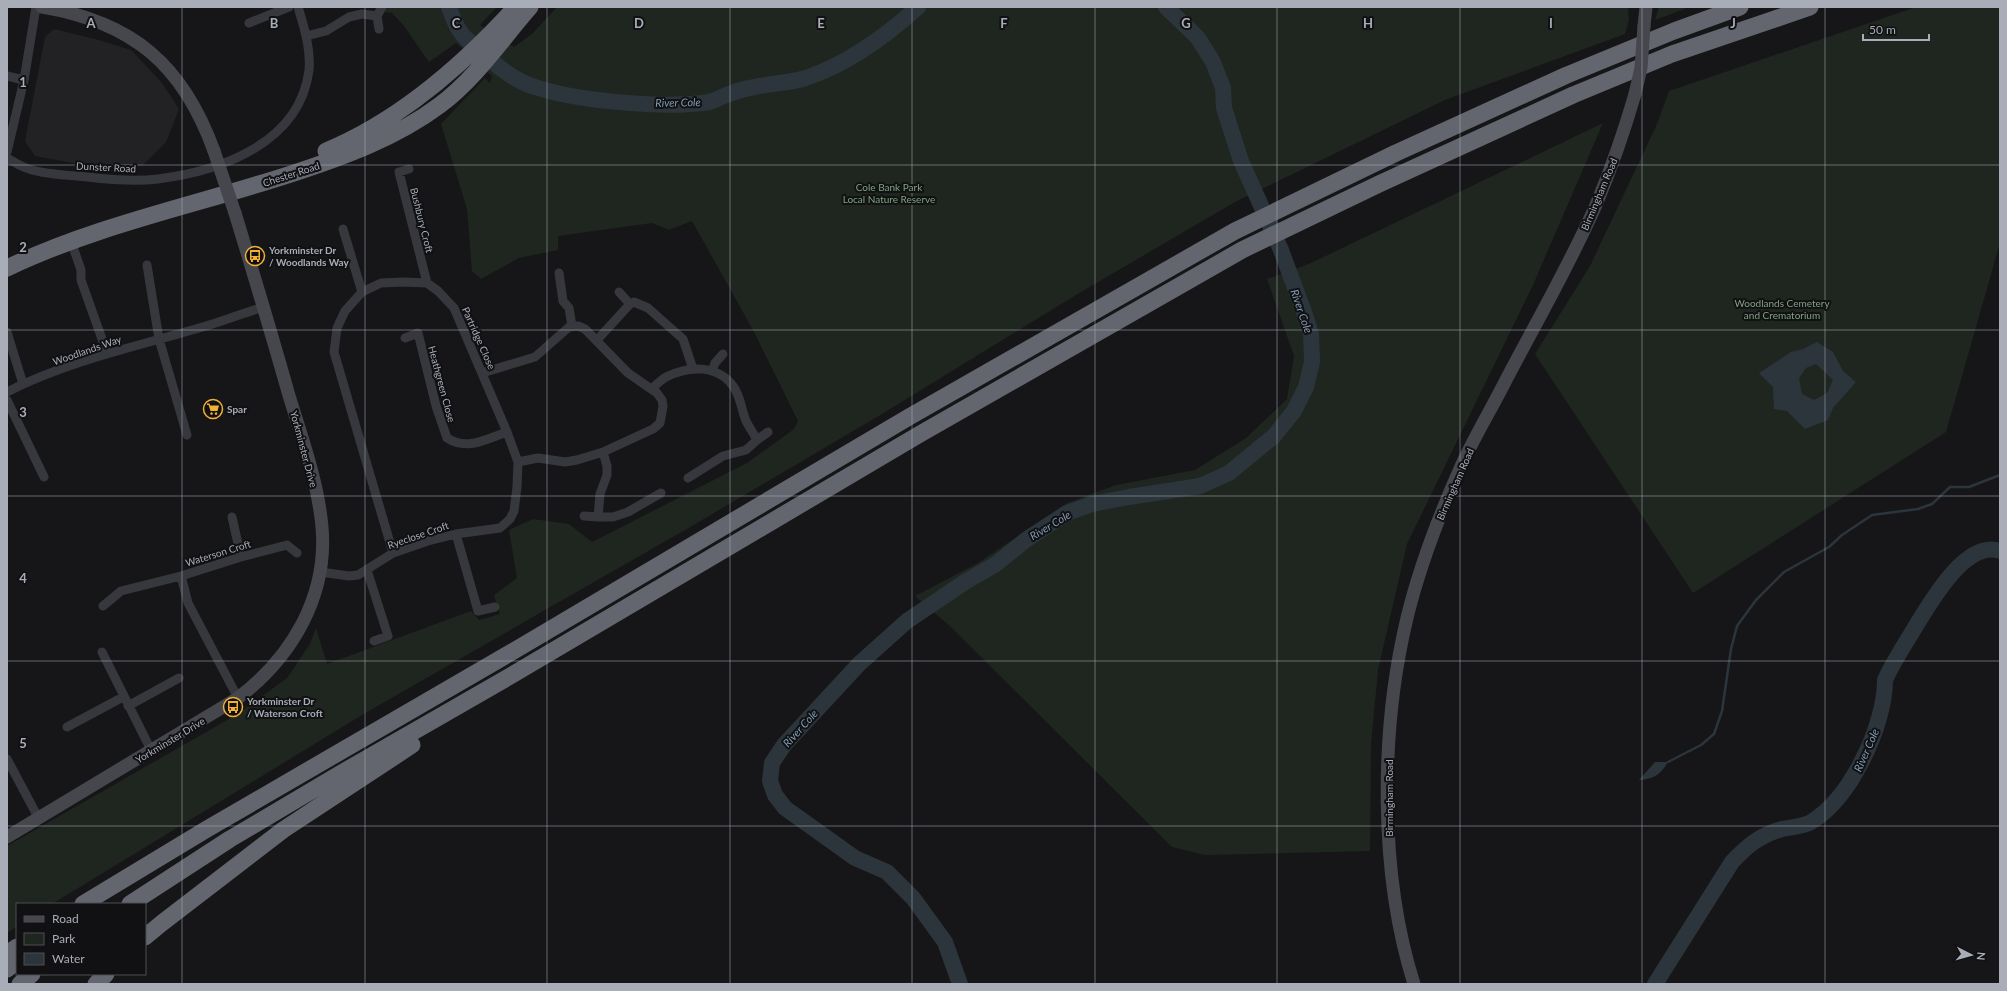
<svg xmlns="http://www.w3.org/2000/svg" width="2007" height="991" viewBox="0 0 2007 991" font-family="Lato,sans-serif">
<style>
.built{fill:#222225}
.green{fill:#1e261f}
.water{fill:#2c353c;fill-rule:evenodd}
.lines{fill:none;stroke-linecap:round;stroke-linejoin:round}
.stream{stroke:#2c353c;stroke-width:2.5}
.river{stroke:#2c353c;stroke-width:16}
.street{stroke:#37383d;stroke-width:9}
.secondary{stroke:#45474d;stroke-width:13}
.highway{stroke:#63666e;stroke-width:17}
.secondary-bridge{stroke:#45474d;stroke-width:13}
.grid{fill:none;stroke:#a8adb8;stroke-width:1;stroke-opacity:0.55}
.labels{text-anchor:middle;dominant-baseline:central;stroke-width:4;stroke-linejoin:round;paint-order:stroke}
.street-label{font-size:10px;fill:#a8adb8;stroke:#111113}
.park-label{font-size:10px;fill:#7fa381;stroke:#111113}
.poi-label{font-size:10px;font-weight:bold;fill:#a8adb8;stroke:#111113;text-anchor:start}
.water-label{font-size:11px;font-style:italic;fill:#7f9bb3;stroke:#111113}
.grid-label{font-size:13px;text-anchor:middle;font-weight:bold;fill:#a8adb8;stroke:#111113;stroke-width:4;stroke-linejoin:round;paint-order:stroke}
</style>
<rect width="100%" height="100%" fill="#161618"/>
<!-- built -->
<path class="built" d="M54 29 99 40 131 50 162 83 179 109 166 142 142 166 78 164 35 156 25 141 45 37Z"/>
<!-- green -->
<path class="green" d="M386 7H497L480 25 514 47 532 34 557 7H1628L1629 20 1625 34 1445 100 1235 202 1076 295 882 414 692 526 367 712 52 904H17V926L7 933V846L236 715 287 678 310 644 316 628 327 664 471 611 479 620 500 614 494 595 517 578 509 530 533 519 569 524 592 542 747 463 794 429 798 421 753 330 692 221 669 230 652 223 558 236V250L519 258 481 279 472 271 467 209 441 124 485 78 490 83 492 76 456 43 429 62 404 26 392 13 384 12Z
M1659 7H1690L1655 20Z
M1916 7H2000V243L1946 432 1693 593 1535 354 1590 266 1657 124 1669 91Z
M1603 123 1533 285 1407 544 1378 670 1371 744 1370 851 1205 855 1172 847 952 628 915 596 978 563 1067 503 1116 485 1195 470 1246 438 1287 399 1294 356 1267 279 1311 263Z"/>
<!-- water -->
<path class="water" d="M1817 342 1833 352 1843 371 1856 382 1833 408 1828 420 1805 429 1787 411 1774 409 1773 387 1759 373 1791 352 1803 349ZM1816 364 1833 380 1827 393 1814 400 1802 394 1799 378 1806 368Z
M1655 762H1668C1660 775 1654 779 1639 780Z"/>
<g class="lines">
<!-- stream -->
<path class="stream" d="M1668 762 1701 745 1714 734 1722 711 1731 649 1737 626 1756 600 1784 572 1829 547 1842 535 1872 515 1918 509 1932 504 1950 487H1969L2000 475"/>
<!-- river -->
<path class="river" d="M449 7C452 16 456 27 462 34 466 40 473 44 478 49 495 64 512 80 535 87 577 101 666 109 709 102 716 100 723 96 729 94 737 91 747 88 755 87 772 83 790 83 806 78 847 64 886 36 918 7
M960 984 945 942 913 898 887 872 855 858 785 808 775 795 770 781 772 763 784 745 859 664 907 621 965 582 996 564 1027 539 1067 513 1092 504 1129 497 1200 486 1229 473 1274 436 1294 411 1306 387 1312 362 1311 334 1304 312 1281 250 1241 161 1224 108 1223 88 1213 62 1198 38 1166 7
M1655 984 1732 862C1747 846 1760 835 1782 829 1792 827 1802 827 1811 822 1851 798 1885 725 1885 680 1893 662 1904 646 1914 629 1929 605 1965 539 2000 551"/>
<!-- street -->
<path class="street" d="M249 23 289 7
M379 29 377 16 382 7
M306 36 326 31 349 17 362 14 377 16
M7 76 24 80
M7 152 24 80 36 7
M7 158C14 162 21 167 29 169 44 174 61 175 77 176 104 179 131 182 158 179 221 171 300 143 309 70 311 49 304 27 298 7
M409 169 399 172 427 283
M343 229 362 292
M71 241 81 270V280L107 353
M147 265 159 339 187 435
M559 273 563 301 569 308 572 326
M619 292 630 304
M7 332 23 384
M405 338 418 333 436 406 447 438C467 451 486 439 507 432
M597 340 630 304 634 302 648 308 683 339 693 369
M712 371 715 363 723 354
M482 373 535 357 569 327 578 326 585 329 628 373 657 393 662 400 663 406 660 423 653 429 603 452 577 460 565 462 538 458 518 462
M651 389C656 385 661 380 666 377 688 366 717 364 733 386 741 397 741 409 746 421 749 427 754 434 757 440L746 450 723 456 688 478
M7 392C70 360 139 346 206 326 225 320 244 313 264 307
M7 400 44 477
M757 440 768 432
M603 452 607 466V475L600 494 598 517H613L628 512 661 493
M584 516 598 517
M232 517 241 557
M456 534 478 611 495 607
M367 570 388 636 374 641
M320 572 349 576 358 575 393 553 428 541 456 534 500 528 510 519 514 511 517 487 518 462 507 432 454 308 438 291 427 283 403 282 381 283 362 292 345 311 337 328 334 352 393 553
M103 606 121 591 181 576
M102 652 152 752
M238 698 188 603 181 576 241 557 287 545 297 553
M128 706 179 678
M67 727 123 697
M7 759 39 819"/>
<!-- secondary -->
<path class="secondary" d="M42 7C133 22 183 65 214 151
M1644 26 1646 7
M7 837 238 698C292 657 328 596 322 527 318 481 301 436 288 392 271 332 253 272 235 213
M1414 984C1379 873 1380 731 1407 618 1420 564 1440 513 1463 462 1476 434 1493 406 1507 378 1537 321 1570 264 1596 205 1611 169 1624 132 1635 94"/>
<!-- highway -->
<path class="highway" d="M326 151C399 121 462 66 515 8
M7 268C97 225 196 205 291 174 343 157 396 138 440 105 476 78 501 40 530 7
M83 904 207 829 517 649 909 417 1235 231 1396 153 1567 75 1674 31 1740 7
M130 904 230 839 338 775 512 675 920 434 1242 250 1379 184 1573 95 1672 54 1810 7
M145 937 162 923 283 830 412 745
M7 954 17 947
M7 969 17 961
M20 984 32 974
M96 984 106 974"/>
<!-- secondary-bridge -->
<path class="secondary-bridge" d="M1635 94 1641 68 1644 26
M214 151 235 213"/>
</g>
<!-- grid -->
<path class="grid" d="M182 7V984M365 7V984M547 7V984M730 7V984M912 7V984M1095 7V984M1277 7V984M1460 7V984M1642 7V984M1825 7V984M7 165H2000M7 330H2000M7 496H2000M7 661H2000M7 826H2000"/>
<!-- icons -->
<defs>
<g id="bus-ring" transform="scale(1)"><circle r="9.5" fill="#111113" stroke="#f2b134" stroke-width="1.5"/><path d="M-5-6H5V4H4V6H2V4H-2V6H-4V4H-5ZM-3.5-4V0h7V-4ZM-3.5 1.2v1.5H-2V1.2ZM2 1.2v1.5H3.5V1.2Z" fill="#f2b134"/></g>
<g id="supermarket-ring" transform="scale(1)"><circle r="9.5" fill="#111113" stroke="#f2b134" stroke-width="1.5"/><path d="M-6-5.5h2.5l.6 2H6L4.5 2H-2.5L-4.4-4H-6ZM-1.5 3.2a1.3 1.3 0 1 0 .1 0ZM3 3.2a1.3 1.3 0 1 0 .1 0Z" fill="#f2b134"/></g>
</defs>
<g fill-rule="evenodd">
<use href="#bus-ring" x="255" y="256"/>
<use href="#supermarket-ring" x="213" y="409"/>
<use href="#bus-ring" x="233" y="707"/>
</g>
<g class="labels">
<!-- street labels -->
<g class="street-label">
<text transform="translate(106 167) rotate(3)">Dunster Road</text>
<text transform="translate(291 174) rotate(-18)">Chester Road</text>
<text transform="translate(1599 194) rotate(-67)">Birmingham Road</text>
<text transform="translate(422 220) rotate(76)">Bushbury Croft</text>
<text transform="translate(479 338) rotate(66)">Partridge Close</text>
<text transform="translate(87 350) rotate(-19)">Woodlands Way</text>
<text transform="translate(442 384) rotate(75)">Heathgreen Close</text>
<text transform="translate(304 449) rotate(75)">Yorkminster Drive</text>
<text transform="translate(1455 484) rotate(-66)">Birmingham Road</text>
<text transform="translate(418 535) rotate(-19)">Ryeclose Croft</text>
<text transform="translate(218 553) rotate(-17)">Waterson Croft</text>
<text transform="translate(170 740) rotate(-31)">Yorkminster Drive</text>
<text transform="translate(1389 798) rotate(-90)">Birmingham Road</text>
</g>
<!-- park labels -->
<g class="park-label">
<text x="889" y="187">Cole Bank Park<tspan x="889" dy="12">Local Nature Reserve</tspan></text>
<text x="1782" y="303">Woodlands Cemetery<tspan x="1782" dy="12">and Crematorium</tspan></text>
</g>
<!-- poi labels -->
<g class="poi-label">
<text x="269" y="250">Yorkminster Dr<tspan x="269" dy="12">/ Woodlands Way</tspan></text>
<text x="227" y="409">Spar</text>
<text x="247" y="701">Yorkminster Dr<tspan x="247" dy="12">/ Waterson Croft</tspan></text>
</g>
<!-- water labels -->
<g class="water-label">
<text transform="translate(678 102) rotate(-1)">River Cole</text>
<text transform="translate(1302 311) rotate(71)">River Cole</text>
<text transform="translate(1050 525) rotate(-31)">River Cole</text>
<text transform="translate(800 728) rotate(-48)">River Cole</text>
<text transform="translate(1866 750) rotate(-66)">River Cole</text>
</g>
</g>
<g class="grid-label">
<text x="91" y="28">A</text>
<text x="274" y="28">B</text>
<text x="456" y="28">C</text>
<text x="639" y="28">D</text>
<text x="821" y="28">E</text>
<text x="1004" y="28">F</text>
<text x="1186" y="28">G</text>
<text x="1368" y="28">H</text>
<text x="1551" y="28">I</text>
<text x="1733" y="28">J</text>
<text x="23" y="87">1</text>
<text x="23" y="252">2</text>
<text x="23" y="417">3</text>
<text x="23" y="583">4</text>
<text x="23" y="748">5</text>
</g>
<!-- border -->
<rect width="2007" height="991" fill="none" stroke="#a8adb8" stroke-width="16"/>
<!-- legend -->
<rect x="16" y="903" width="130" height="72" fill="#111113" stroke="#4d4f55"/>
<rect x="24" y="916" width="20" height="6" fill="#45474d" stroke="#4d4f55"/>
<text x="52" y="923" font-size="12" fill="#a8adb8">Road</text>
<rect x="24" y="933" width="20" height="12" fill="#1e261f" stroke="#4d4f55"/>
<text x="52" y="943" font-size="12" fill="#a8adb8">Park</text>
<rect x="24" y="953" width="20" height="12" fill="#2c353c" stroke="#4d4f55"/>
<text x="52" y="963" font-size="12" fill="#a8adb8">Water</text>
<!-- north arrow -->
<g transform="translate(1971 955) rotate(96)" stroke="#111113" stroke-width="3" paint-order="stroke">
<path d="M0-3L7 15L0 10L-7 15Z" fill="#a8adb8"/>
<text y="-6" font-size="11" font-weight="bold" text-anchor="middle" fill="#a8adb8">N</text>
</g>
<!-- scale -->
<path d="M1863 34v6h66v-6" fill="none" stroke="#a8adb8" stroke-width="2"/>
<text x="1869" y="34" font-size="12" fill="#a8adb8" stroke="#111113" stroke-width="3" paint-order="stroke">50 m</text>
</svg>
